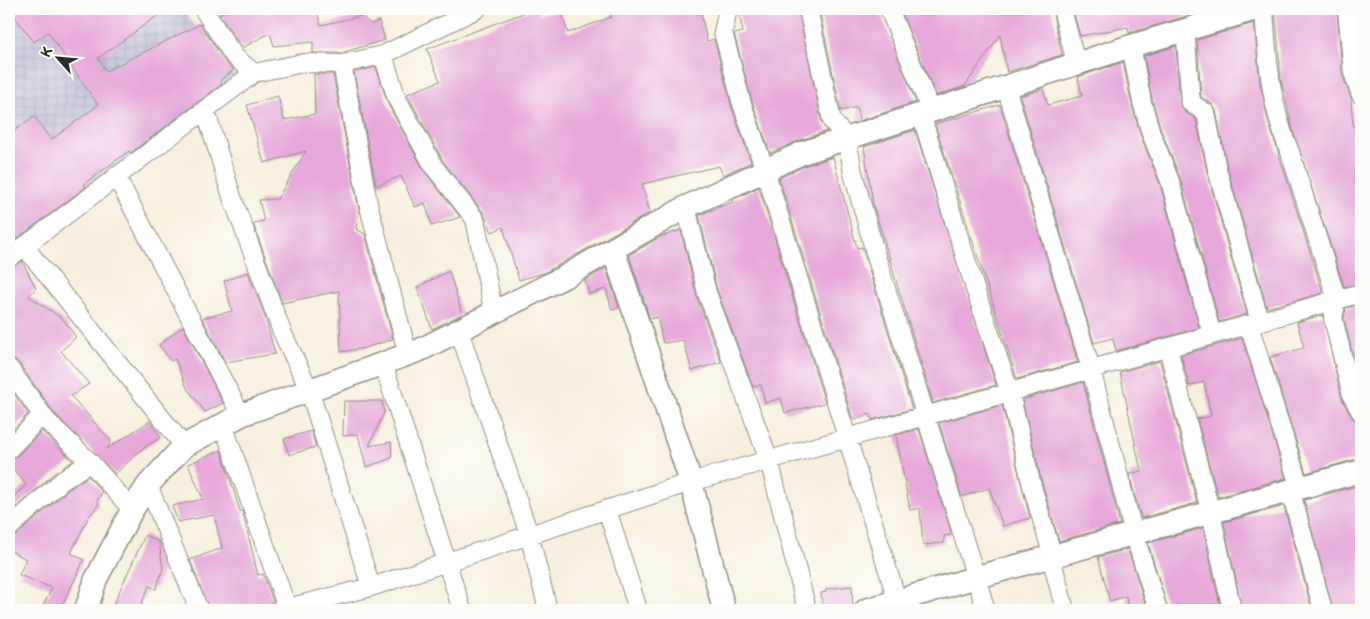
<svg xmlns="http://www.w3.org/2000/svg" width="1370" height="619" viewBox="0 0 1370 619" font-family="'Balsamiq Sans',sans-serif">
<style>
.industrial{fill:url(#industrial-grid)}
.building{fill:#e6a8da}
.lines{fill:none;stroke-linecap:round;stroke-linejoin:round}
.minor-casing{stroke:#918d84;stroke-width:20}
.tertiary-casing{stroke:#918d84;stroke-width:25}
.minor{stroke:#fff;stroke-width:18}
.tertiary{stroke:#fff;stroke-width:22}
</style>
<defs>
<pattern id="industrial-grid" width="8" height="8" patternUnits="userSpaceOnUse" patternTransform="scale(1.25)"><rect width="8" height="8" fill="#c2c1dc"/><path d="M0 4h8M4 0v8" fill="none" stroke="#a7a6bd"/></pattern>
</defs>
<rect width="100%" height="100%" fill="#fdfcf7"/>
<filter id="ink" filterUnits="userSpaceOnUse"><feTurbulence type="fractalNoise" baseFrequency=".02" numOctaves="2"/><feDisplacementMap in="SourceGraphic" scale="10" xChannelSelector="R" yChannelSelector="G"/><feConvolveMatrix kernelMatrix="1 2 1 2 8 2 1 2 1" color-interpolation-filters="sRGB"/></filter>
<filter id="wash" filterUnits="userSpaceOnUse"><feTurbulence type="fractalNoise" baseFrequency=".0096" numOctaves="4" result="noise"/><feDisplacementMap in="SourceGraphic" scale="20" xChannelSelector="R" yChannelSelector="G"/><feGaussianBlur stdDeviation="1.12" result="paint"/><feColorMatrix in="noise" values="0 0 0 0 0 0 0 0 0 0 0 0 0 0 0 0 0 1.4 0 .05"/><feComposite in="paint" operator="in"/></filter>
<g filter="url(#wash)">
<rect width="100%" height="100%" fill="#f7efdd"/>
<!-- industrial -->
<path class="industrial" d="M9 9H182L238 80 9 270Z"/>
<g id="blocks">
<!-- building -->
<path class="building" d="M9 9H167L98 58 106 71 200 24 225 62 234 70 220 80 222 84 131 153 129 151 84 184 86 187 9 245V135L34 116 51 140 98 105 48 32 34 42Z
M230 9H316L321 25 361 16 371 24 379 21 385 40 341 53H313V42L274 46 270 33 242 48 219 14Z
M534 9H538L540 14 560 9 568 33 611 17 610 9H700L707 41 714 39 732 108 751 162 723 175 719 166 642 184 650 213 560 264 544 273 519 280 503 227 492 232 483 212 443 161 407 94 440 81 427 49Z
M738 9H798L822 123 827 131 798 141 770 153 752 101 734 34 743 32Z
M819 9H879L916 102 859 121 857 107 841 111Z
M900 9H1052L1062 55 1007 72 1000 35 965 86 936 96Z
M1073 9H1211L1129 33 1128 27 1080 36Z
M1275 9H1337L1342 74 1351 99 1353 125 1361 142V283L1344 287 1293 131 1281 80Z
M1254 23 1260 83 1268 120 1323 293 1267 308 1227 167 1216 111 1212 104 1201 97 1197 40Z
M1176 46 1180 104 1185 112 1196 119 1207 172 1247 314 1219 322 1180 178 1161 130 1152 99 1144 56Z
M1123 62 1132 105 1141 137 1160 184 1199 328 1116 351 1113 338 1094 343 1020 96 1043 89 1048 105 1082 96 1078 77Z
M376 67 388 104 425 172 460 217 432 226 425 203 415 207 401 176 376 186 354 72Z
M314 74H333L359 210 356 229 365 234 393 339 365 348 341 352 339 291 282 303 254 226V223L264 221 259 200 277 199 306 151 264 163 247 105 278 96 284 120 315 114Z
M1000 105 1078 362 1017 379 935 124Z
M915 130 996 385 933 403 873 204 864 147Z
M833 157 857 248 862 247 912 409 872 420 870 414 853 420 779 178 807 165Z
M759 187 825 403 785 413 781 398 765 403 761 385 753 387 717 290 699 215 732 202V200Z
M681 230 697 297 721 362 692 371 683 340 663 343 657 317 650 319 629 255 660 237Z
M22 261 36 288 29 296 64 320 76 337 61 351 89 384 71 396 111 441 107 449 150 421 161 437 141 450 115 474 54 413 18 362 9 357V268Z
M606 268 619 308 612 310 606 289 589 294 585 280Z
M449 271 462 314 432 329 417 287Z
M248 272 266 320 275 354 225 362 202 318 232 311 224 281Z
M1361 304V389L1344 318 1346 308Z
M1323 315 1342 399 1352 418 1361 423V458L1306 473 1270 357 1304 348 1297 322Z
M183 326 223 403 205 412 187 388 175 359 171 361 159 345Z
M1242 338 1286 478 1218 497 1197 419 1211 416 1204 382 1189 386 1181 355Z
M1160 361 1197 503 1141 518 1129 474 1141 471 1120 372Z
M1083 382 1120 524 1059 541 1042 483 1022 400Z
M9 386 28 414 9 434Z
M344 401H382L384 413 369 446 391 442 392 458 366 467 358 434 343 436Z
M1002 405 1030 518 1003 526 989 488 962 497 939 423Z
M919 429 951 532V535L944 536V543L923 545 920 508 910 510 896 435Z
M42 431 73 461 55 473 9 514V501L26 485 9 464V459L17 456Z
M311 431 316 447 289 455 284 439Z
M221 450 240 511H242L243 514 258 575 263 574 273 601 270 605 257 610H209L190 560 222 548 214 515 178 522 172 506 203 499 188 464Z
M88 476 102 492 97 501 99 504 88 518 71 553 84 560 60 610H41L52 588 19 575 26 559 9 550V538L16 536 69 489Z
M1361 485V610H1333L1304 500Z
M1284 506 1312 610H1242L1224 522Z
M1203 528 1221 610H1168L1148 543Z
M145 535 159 542 163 569 156 589 149 586 139 610H111Z
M1128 549 1147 610H1128L1126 596 1110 601 1098 557Z
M852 586 853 610H823L821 593 826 592V589Z"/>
</g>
</g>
<g filter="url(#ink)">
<use href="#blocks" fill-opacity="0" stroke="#918d84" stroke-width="1"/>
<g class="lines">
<!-- minor casing -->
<g class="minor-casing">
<path id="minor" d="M203 9 234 56 254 73
M728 9 723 32 742 104 765 170 900 610
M808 9 832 121 847 138 853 173 876 256 986 610
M889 9 931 111
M1062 9 1076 63
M1264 9C1267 58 1270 106 1290 152L1337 300 1333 318 1352 396 1361 412
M1347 9 1353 73 1361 95
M1185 29 1191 103 1206 113 1217 169 1260 322
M1131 46 1142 102 1151 133 1170 181 1212 335
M383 55 397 99 434 167 475 219 494 314
M342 64 368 203 408 355
M1006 87 1091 369 1134 534 1158 610
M205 109 232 197 282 332 309 389 371 587
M921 114 976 292 1010 393 1032 486 1053 557
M116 176 241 415
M686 207 707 293 769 460 807 610
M24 246 184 446
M9 258 254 73 303 63 342 64 383 55 477 9
M1249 325 1300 489
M459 331 529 534 548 610
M1168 348 1211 514 1232 610
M383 363 462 610
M9 368 46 420 90 462 132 510
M223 424 287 608
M9 449 42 415
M148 485 199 610
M1291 492 1323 610
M607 509 638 610
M9 528 62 481 90 462
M1051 557 1065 610
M279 610 371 587 691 482 1361 293"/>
</g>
<!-- tertiary casing -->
<g class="tertiary-casing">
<path id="tertiary" d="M613 249 691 482 724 610
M86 610 96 579 132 510 148 485 184 446 241 415 420 350 566 276 686 207 802 153 1131 46 1256 9
M866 610 977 577 1361 471"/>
</g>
<!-- minor -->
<use href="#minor" class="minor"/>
<!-- tertiary -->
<use href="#tertiary" class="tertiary"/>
</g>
</g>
<!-- margin -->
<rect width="1370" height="619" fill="none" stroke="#fdfcf7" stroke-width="30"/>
<!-- north arrow -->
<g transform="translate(58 58) rotate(297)" stroke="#fdfcf7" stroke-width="4" paint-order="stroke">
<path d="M0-4L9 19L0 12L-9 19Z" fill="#2b2b2b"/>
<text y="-8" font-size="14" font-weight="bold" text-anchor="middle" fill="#2b2b2b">K</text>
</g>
</svg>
